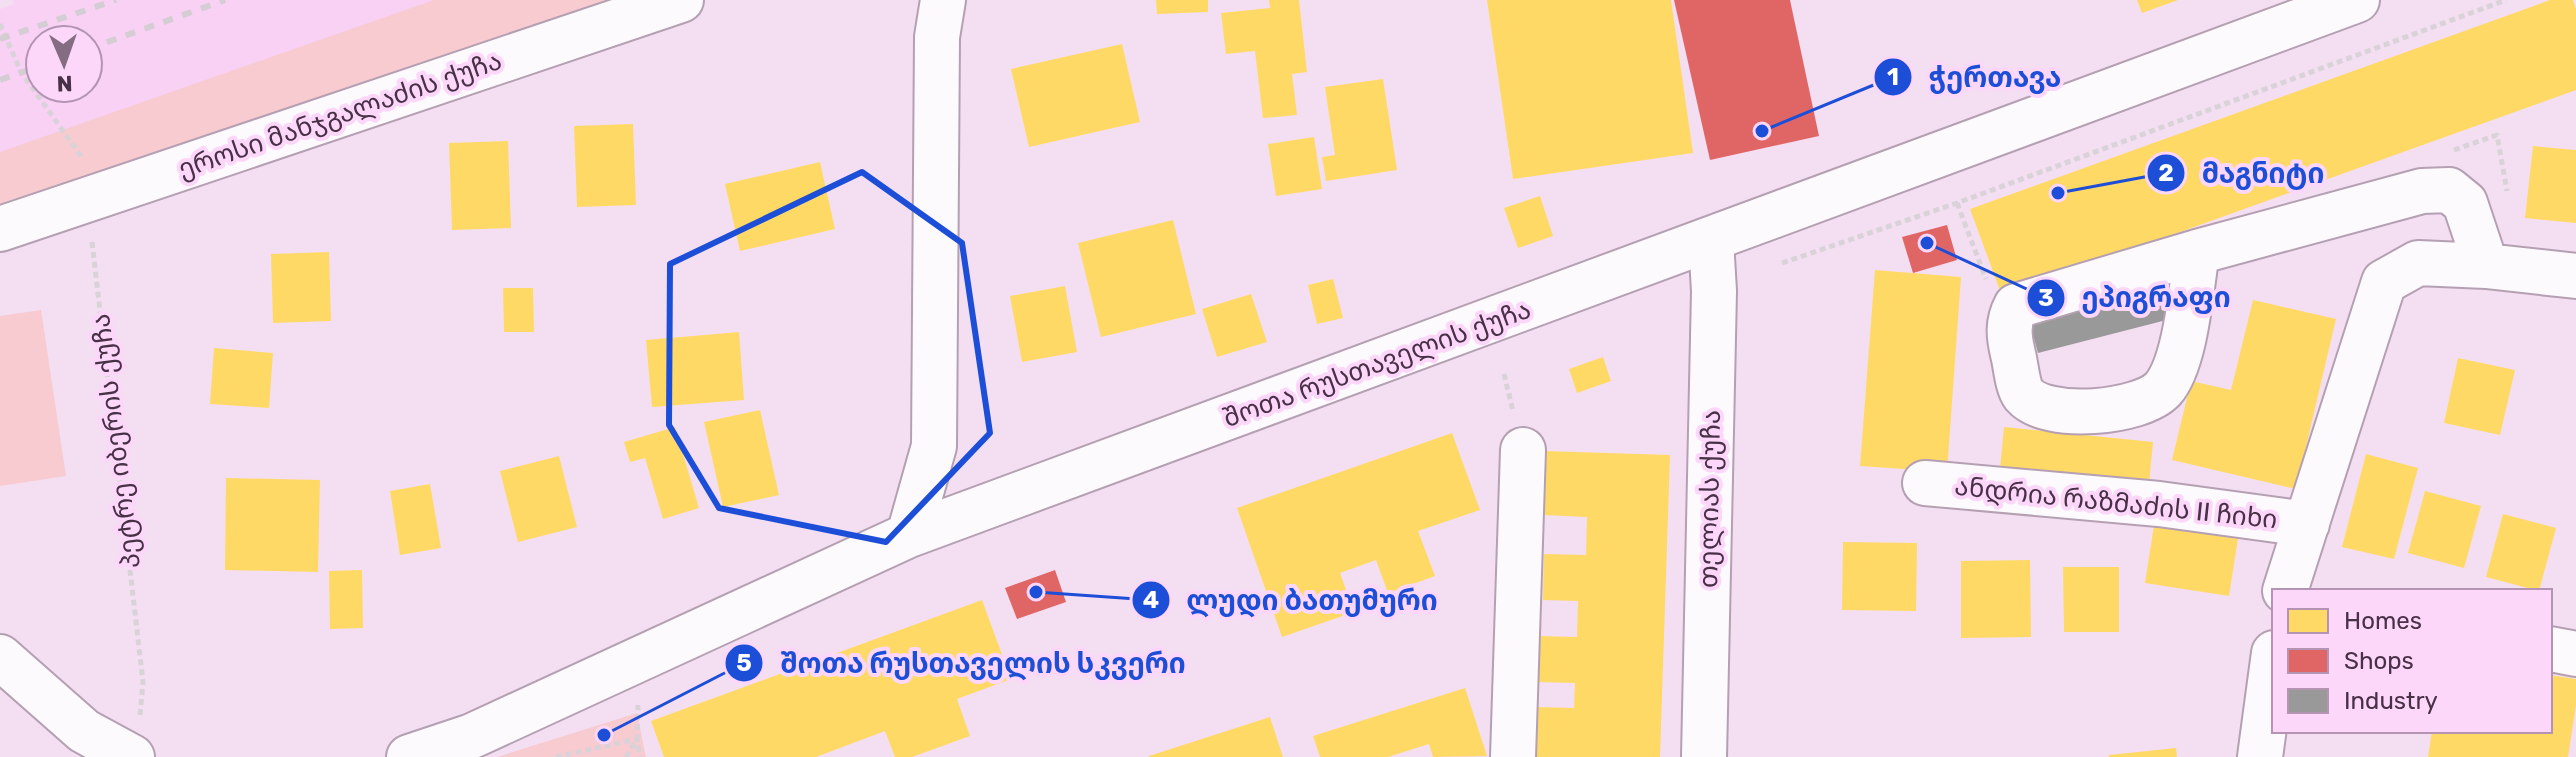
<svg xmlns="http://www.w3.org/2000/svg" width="2576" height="757" viewBox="0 0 2576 757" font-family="Rubik,'Noto Sans Georgian',sans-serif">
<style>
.built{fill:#f8d1f5;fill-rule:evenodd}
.green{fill:#f7cbcf}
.homes{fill:#ffd966}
.shops{fill:#e06666}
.industry{fill:#999}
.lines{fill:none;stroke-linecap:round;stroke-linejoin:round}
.minor-casing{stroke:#b4a0b2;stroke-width:48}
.major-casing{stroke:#b4a0b2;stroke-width:48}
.path{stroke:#d9d2d8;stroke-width:5;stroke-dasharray:6 4;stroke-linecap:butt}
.minor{stroke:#fdfafd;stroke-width:44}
.major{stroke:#fdfafd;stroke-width:44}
.rail{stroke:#d4cdd3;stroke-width:6;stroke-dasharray:10 10;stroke-linecap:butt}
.marked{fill:none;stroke:#1d4ed8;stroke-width:6;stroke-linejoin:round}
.labels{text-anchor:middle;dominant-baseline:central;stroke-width:8;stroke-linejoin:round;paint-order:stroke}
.street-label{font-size:26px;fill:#483047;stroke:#fcd7fa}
.leader{fill:none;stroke:#1d4ed8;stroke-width:3}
.callout-dot{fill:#1d4ed8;stroke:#fcd7fa;stroke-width:3}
.mark-label{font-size:24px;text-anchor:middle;font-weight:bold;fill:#fff}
.callout-label{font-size:28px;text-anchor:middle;font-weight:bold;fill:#1d4ed8;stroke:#fcd7fa;stroke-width:8;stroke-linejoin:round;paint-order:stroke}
</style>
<rect width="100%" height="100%" fill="#f4dff2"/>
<!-- built -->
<path class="built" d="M13 0H444L0 165V9L14 4ZM40 40H88V88H40Z"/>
<!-- green -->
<path class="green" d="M434 0H624L0 212V152Z
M41 310 66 476 0 486V316Z
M637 713 646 757H497Z"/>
<!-- homes -->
<path class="homes" d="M1156 0H1208V12L1157 14Z
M1269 0H1299L1307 72 1292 74 1297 115 1263 118 1255 51 1226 54 1221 13 1270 8Z
M1487 0H1671L1693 153 1513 179Z
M2137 0H2178L2142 13Z
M2550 0H2573L2576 9V90L2002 296 1970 209Z
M1122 44 1140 122 1029 147 1011 69Z
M1383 79 1397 170 1326 181 1322 157 1335 155 1325 87Z
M633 124 636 205 577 207 574 126Z
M1314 137 1322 189 1276 196 1268 144Z
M508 141 511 228 452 230 449 143Z
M2533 146 2576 150V223L2525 218Z
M820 162 835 229 740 251 725 184Z
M1540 196 1553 236 1518 248 1504 208Z
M1173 220 1196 314 1101 337 1078 243Z
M329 252 331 321 273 323 271 254Z
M1875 270 1961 277 1947 472 1860 466Z
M1333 279 1343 318 1317 324 1308 285Z
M1065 286 1077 352 1022 362 1010 296Z
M503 288H533L534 332H504Z
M1251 294 1267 342 1217 357 1202 309Z
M2253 300 2336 319 2296 489 2172 460 2191 381 2231 390Z
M739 332 744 400 652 407 646 340Z
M214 348 273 353 269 408 210 404Z
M1603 357 1611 381 1577 393 1569 369Z
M2458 358 2515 370 2500 435 2444 423Z
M760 410 779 495 723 507 704 422Z
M675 427 699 508 663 519 645 458 630 462 624 442Z
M2004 427 2153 442 2149 484 2000 469Z
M1452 433 1480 510 1418 531 1435 576 1388 593 1376 560 1340 573 1354 612 1282 637 1237 508Z
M1544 451 1670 455 1660 757H1535L1536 707 1574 708 1575 683 1536 682 1538 636 1577 637 1578 601 1543 600 1544 554 1586 555 1587 517 1542 515Z
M2366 454 2418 468 2394 559 2342 547Z
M559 456 577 527 518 542 500 471Z
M226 478 320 480 318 572 225 570Z
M430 484 441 548 400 555 390 491Z
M2425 491 2481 506 2464 568 2408 553Z
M2503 514 2556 528 2539 591 2486 577Z
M2155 519 2239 532 2229 596 2145 583Z
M1843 542 1917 543 1916 611 1842 610Z
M2030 560 2031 637 1961 638V561Z
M2063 567H2119V632H2064Z
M362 570 363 628 330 629 329 571Z
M982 600 1011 679 957 699 970 736 912 757H895L885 731 816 757H664L651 721Z
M2550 675 2576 679V705L2568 757H2428L2432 731H2550Z
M1465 688 1487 756 1433 757 1429 744 1388 757H1320L1313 736Z
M1270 717 1283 757H1149V756Z
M2176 748 2177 757H2109V755Z"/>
<!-- shops -->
<path class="shops" d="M1674 0H1790L1819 136 1710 160Z
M1947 225 1957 260 1913 273 1902 237Z
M1055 570 1066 602 1017 619 1005 588Z"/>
<!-- industry -->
<path class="industry" d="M2174 286 2182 316 2038 353 2030 324Z"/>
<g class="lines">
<!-- minor casing -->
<g class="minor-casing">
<path id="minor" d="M0 229 681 0
M2197 252C2191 288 2186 363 2163 389 2141 413 2047 422 2024 395 2017 386 2016 365 2013 354 2009 337 2007 323 2016 306L2197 252 2422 191 2449 190 2465 203 2486 266
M1925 483 2159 504 2307 524
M2285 591 2384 282 2418 263 2486 266 2576 276
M2550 649 2576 654
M1513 757 1523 450
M1704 757 1714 291 1711 240
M2260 757 2274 653"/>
</g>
<!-- major casing -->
<g class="major-casing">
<path id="major" d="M909 535 934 446 937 37 943 0
M0 657 84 731 132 757
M409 757 472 736 909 535 2357 0"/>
</g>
<!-- path -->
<path class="path" d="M0 24 21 72 83 159
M2454 150 2497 135 2507 191
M1957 203 1986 279
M92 242 143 682 140 716
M1782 263 1957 203 2506 0
M1504 374 1513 411
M556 757 637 739 640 757
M626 757 637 739 638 705"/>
<!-- minor -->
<use href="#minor" class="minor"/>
<!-- major -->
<use href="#major" class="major"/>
<!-- rail -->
<path class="rail" d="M0 39 116 0
M88 49 225 0
M0 80 40 66"/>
</g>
<!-- marked area -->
<path class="marked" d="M862 172 962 243 990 433 886 542 719 508 669 425 670 264Z"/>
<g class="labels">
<!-- street labels -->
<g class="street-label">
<text transform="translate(340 115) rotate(-19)">ეროსი მანჯგალაძის ქუჩა</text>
<text transform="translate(1377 364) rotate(-20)">შოთა რუსთაველის ქუჩა</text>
<text transform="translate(116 441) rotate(-97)">პეტრე იბერის ქუჩა</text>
<text transform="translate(1710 499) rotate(-89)">თელიას ქუჩა</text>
<text transform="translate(2116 503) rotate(6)">ანდრია რაზმაძის II ჩიხი</text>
</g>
</g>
<!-- callouts -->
<path class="leader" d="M1762 131L1893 77M2058 193L2166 173M1927 243L2046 298M1036 592L1151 600M604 735L744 663"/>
<g class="callout-dot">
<circle cx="1762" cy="131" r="8"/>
<circle cx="2058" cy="193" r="8"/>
<circle cx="1927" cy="243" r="8"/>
<circle cx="1036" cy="592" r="8"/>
<circle cx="604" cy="735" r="8"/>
<circle cx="1893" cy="77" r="20"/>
<circle cx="2166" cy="173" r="20"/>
<circle cx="2046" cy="298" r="20"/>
<circle cx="1151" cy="600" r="20"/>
<circle cx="744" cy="663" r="20"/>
</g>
<g class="mark-label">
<text x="1893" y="85">1</text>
<text x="2166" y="181">2</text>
<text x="2046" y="306">3</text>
<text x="1151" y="608">4</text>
<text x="744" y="671">5</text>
</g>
<g class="callout-label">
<text x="1995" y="87">ჭერთავა</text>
<text x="2263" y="183">მაგნიტი</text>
<text x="2156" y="307">ეპიგრაფი</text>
<text x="1312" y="610">ლუდი ბათუმური</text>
<text x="983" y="673">შოთა რუსთაველის სკვერი</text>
</g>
<!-- legend -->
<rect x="2272" y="589" width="280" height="144" fill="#fcd7fa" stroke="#b494b2" stroke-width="2"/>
<rect x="2288" y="609" width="40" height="24" fill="#ffd966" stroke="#b494b2" stroke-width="2"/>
<text x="2344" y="629" font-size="24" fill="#483047">Homes</text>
<rect x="2288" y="649" width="40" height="24" fill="#e06666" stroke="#b494b2" stroke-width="2"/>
<text x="2344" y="669" font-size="24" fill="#483047">Shops</text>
<rect x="2288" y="689" width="40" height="24" fill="#999999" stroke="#b494b2" stroke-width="2"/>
<text x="2344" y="709" font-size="24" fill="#483047">Industry</text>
<!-- north arrow -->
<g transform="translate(64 64) rotate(178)"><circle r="38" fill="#fcd7fa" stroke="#b494b2" stroke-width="2"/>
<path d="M0-6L14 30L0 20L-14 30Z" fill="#846d83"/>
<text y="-12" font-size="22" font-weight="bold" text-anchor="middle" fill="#483047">N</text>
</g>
</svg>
